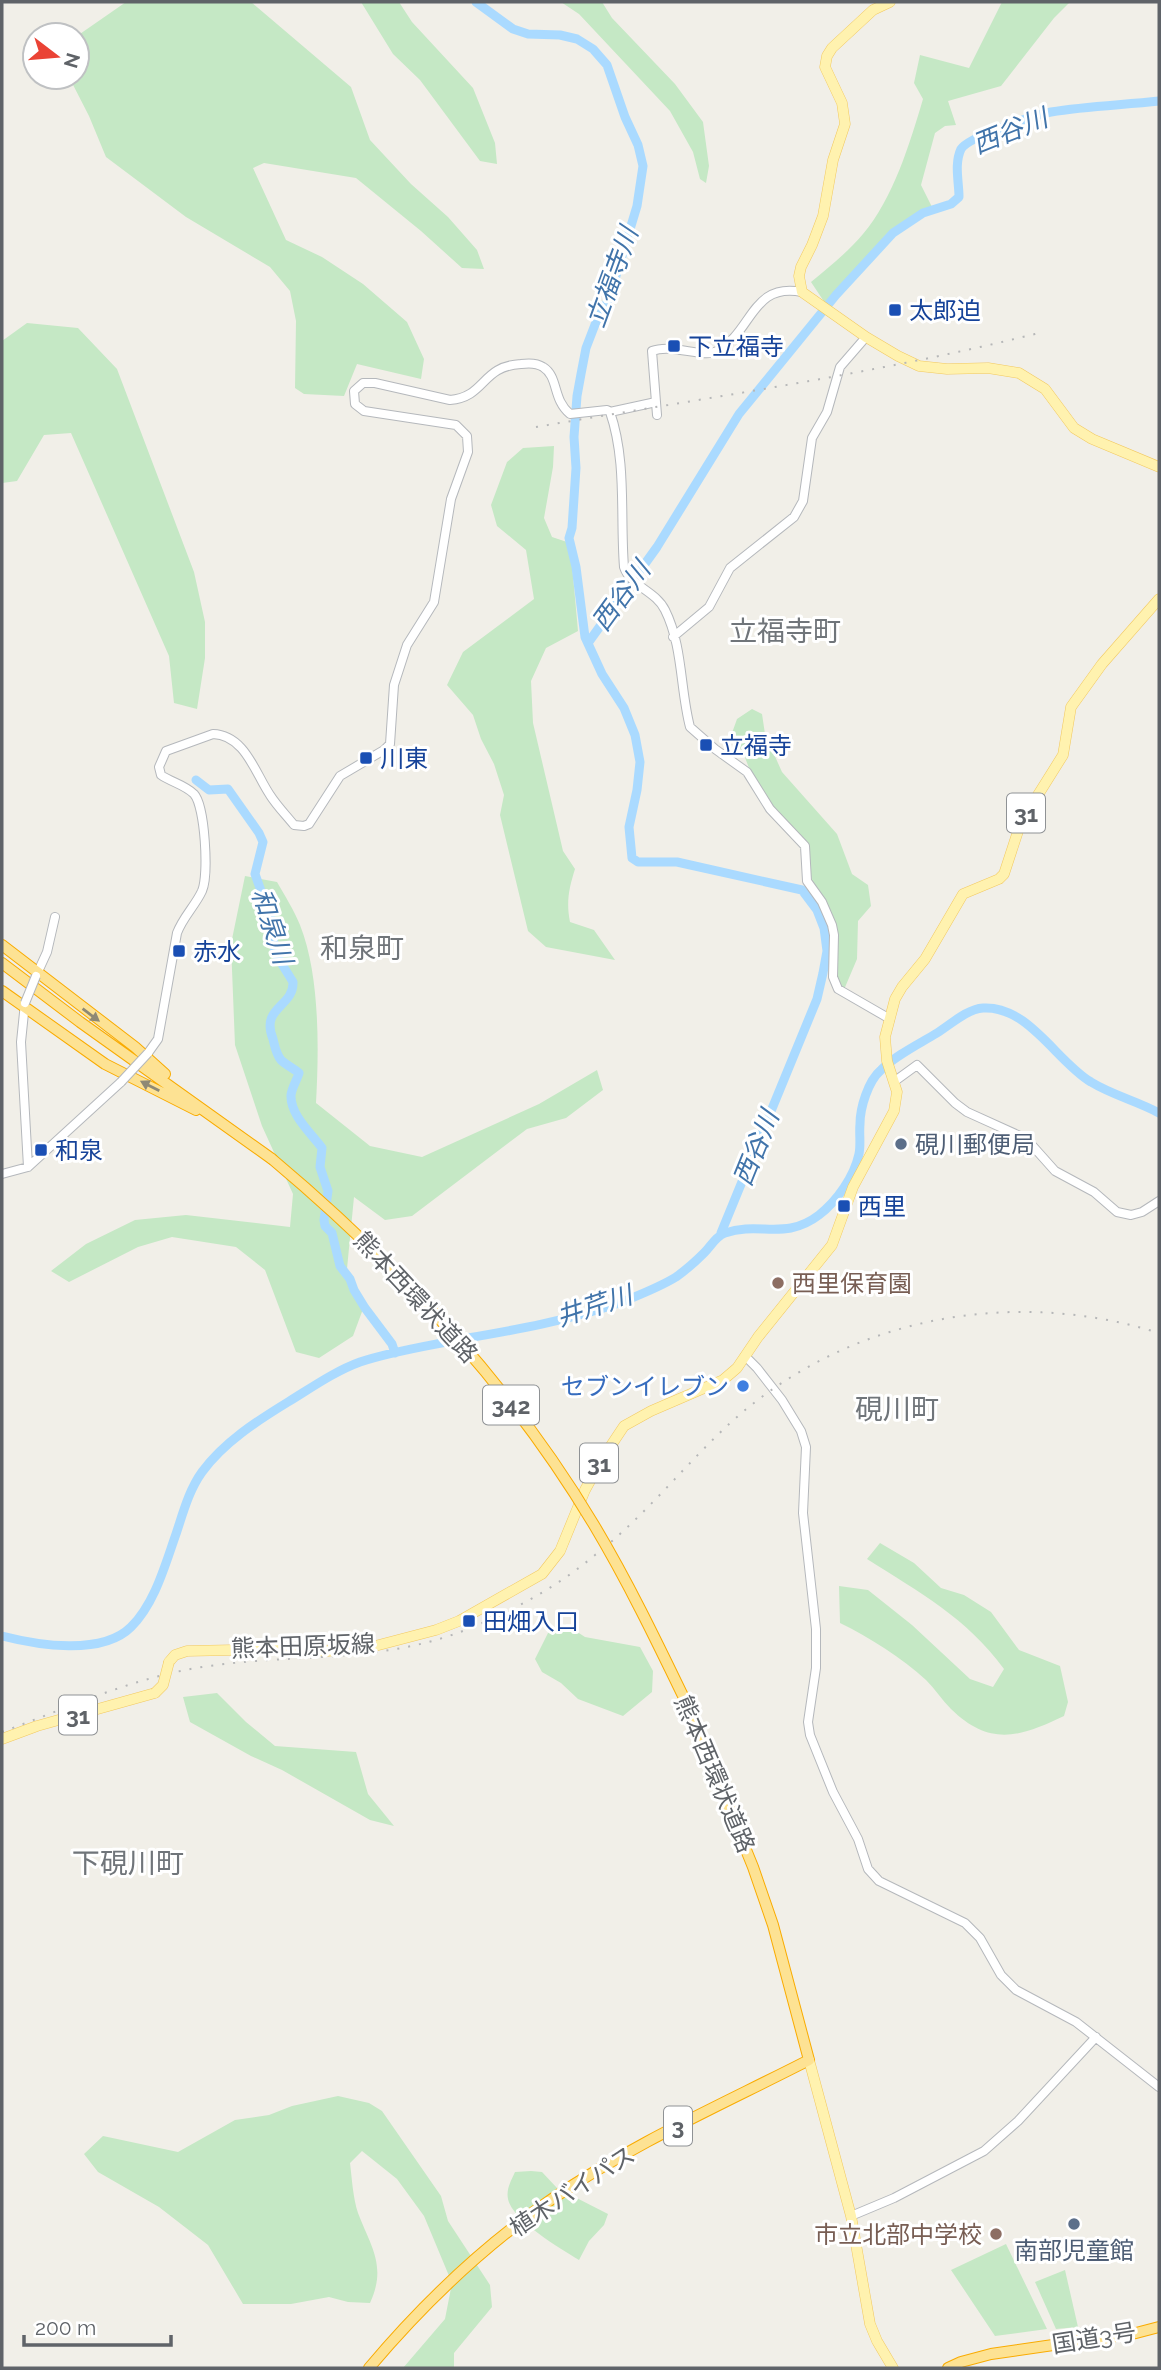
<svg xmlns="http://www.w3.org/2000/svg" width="1161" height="2370" viewBox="0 0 1161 2370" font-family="Raleway,'Noto Sans JP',sans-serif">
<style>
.green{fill:#c5e8c5}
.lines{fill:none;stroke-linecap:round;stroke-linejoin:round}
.river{stroke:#aadaff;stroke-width:9}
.minor-casing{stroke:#b5b8bc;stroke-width:10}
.major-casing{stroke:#f2c960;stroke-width:11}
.highway-casing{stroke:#f9ab00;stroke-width:12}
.minor{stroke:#fff;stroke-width:8}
.major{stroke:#fff2af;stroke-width:10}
.highway{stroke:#fde293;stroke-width:10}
.rail{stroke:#b6b7b8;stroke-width:2;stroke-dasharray:2 9;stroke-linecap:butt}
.minor-bridge-casing{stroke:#b5b8bc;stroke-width:10;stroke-linecap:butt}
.major-bridge-casing{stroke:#f2c960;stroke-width:11;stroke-linecap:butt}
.highway-bridge-casing{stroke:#f9ab00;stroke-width:12;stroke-linecap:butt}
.minor-bridge{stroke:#fff;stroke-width:8}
.major-bridge{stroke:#fff2af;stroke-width:10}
.highway-bridge{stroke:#fde293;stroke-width:10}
.oneway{fill:#8e8975}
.transit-dot{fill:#1a4fb4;stroke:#fff;stroke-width:2.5}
.service-dot{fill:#5c6f8a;stroke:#fff;stroke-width:2.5}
.education-dot{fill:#8d6e63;stroke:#fff;stroke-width:2.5}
.shop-dot{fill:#3f7fe0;stroke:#fff;stroke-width:2.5}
.labels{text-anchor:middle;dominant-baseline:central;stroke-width:6;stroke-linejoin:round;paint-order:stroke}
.shield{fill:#fff;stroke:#8f9295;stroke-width:2}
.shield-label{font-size:23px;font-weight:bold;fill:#5f6368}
.transit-label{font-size:24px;fill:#164399;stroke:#fff;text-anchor:start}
.service-label{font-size:24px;fill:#4e5e75;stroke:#fff;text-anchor:start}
.education-label{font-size:24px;fill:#785e54;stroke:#fff;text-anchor:start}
.street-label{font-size:24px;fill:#5f6368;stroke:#fff}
.shop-label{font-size:24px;fill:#366cbe;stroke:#fff;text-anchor:end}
.water-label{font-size:26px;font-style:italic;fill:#4174aa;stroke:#fff}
.quarter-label{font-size:28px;fill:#70757a;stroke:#fff}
</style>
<rect width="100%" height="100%" fill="#f1efe8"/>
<!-- green -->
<path class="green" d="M126 2H251L351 87 370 140 411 184 448 217 477 250 484 269 462 268 421 231 356 178 264 163 253 168 286 240 322 257 363 284 407 322 424 359 421 379 357 364 344 396 304 394 295 388 296 321 290 291 270 267 186 217 106 157 89 116 69 77H77V36Z
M361 2H399L412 22 473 88 495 143 497 164 480 161 420 80 393 54Z
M561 2H602L612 18 675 84 703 122 709 166 706 183 700 179 693 152 670 111 579 14Z
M1002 2H1070L1054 18 1001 86 948 101 956 125 945 126 935 133 921 185 932 207 888 235 825 303 811 282C829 267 848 252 863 234 893 199 910 143 923 99L914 83 920 55 969 68Z
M27 323 78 328 117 369 194 572 205 622V658L197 709 174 703 169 656 71 433 44 435 17 481 2 483V341Z
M554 446 553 467 544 518 552 537 570 543 578 631 546 648 531 681 533 723 563 851 575 869C569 888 566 902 570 922L594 930 615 960 546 947 528 931 500 815 504 795 494 764 481 739 473 715 447 685 463 652 534 599 526 550 497 526 491 505 507 462 523 448Z
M752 709 762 714 765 734 782 772 837 834 852 874 868 885 871 906 858 921 857 959 843 992 836 987 838 943 822 903 814 890 806 854 771 814 756 786 744 755 732 733 737 719Z
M245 876 277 882C285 896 294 910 300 925 320 975 319 1050 316 1103L370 1146 422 1157 539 1104 597 1070 603 1090 566 1118 527 1129 412 1216 385 1220 354 1197 346 1279 363 1309 353 1336 319 1358 296 1352 265 1270 236 1247 172 1237 138 1247 69 1282 51 1271 86 1244 135 1220 186 1215 290 1227 293 1194 262 1126 235 1045 231 944Z
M880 1543 914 1563 941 1588 964 1595 991 1612 1019 1650 1060 1666 1068 1702 1064 1716C1020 1737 990 1747 951 1709 942 1700 935 1689 926 1680 902 1658 869 1637 840 1623L839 1586 868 1590 912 1625 970 1679 993 1687 1004 1669C966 1617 920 1593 867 1559Z
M565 1624 585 1637 640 1647 653 1671 652 1692 623 1716 578 1699 561 1683 542 1672 535 1659 550 1629Z
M217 1693 246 1722 275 1746 356 1752 368 1794 394 1826 370 1820 282 1770 251 1756 190 1722 183 1697Z
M338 2096 369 2103 382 2111 441 2196 448 2221 490 2285 492 2307 454 2353V2368H403L445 2319 452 2283 424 2216 397 2179 362 2151 350 2163C352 2179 353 2198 358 2213 371 2247 387 2266 370 2303L348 2302 329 2297 291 2304H243L208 2245 159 2207 98 2172 84 2154 103 2136 178 2152 235 2120 269 2115 292 2106Z
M531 2171 542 2172 557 2188 608 2214 604 2225 589 2241 579 2260C561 2249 512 2220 508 2199 506 2189 511 2181 515 2172Z
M1006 2244 1047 2329 995 2336 951 2270Z
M1065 2270 1078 2327 1056 2329 1035 2282Z"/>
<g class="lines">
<!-- river -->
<path class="river" d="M476 2 513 29 528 34 560 35 577 39 593 49 607 65 625 117 638 145 643 166 637 206 609 299 596 322 586 348 581 374 577 396 574 437 576 468 572 528 569 538 576 567 585 637 602 674 624 708 635 735 640 762 637 790 629 827 632 858 638 862H677L802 890 817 910 824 928 827 951 823 973 817 999 721 1233
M588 643 657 547 739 414 836 295 893 233 923 213 951 204 959 197C959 182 954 164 961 149 968 137 1035 115 1051 112 1086 106 1123 105 1159 101
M196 780 209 790 228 789 259 833 263 842 255 874 271 919 275 953 293 982C294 1007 260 1007 273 1039 275 1047 276 1054 281 1060 286 1065 293 1068 299 1073 297 1080 292 1087 291 1095 290 1115 311 1133 322 1148L320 1167 328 1191 324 1220 325 1226 332 1233 340 1266 350 1279 354 1290 365 1308 392 1344 395 1353
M2 1636C37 1645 102 1656 131 1627 155 1603 165 1565 176 1534 183 1513 189 1490 202 1472 224 1442 257 1421 288 1402 311 1388 335 1371 360 1362 393 1351 428 1346 462 1339 516 1330 570 1320 622 1302 639 1295 660 1287 676 1277 686 1270 696 1261 704 1253 711 1246 716 1236 725 1233 760 1221 785 1241 819 1215 837 1201 854 1177 859 1154 861 1144 859 1134 860 1124 860 1108 868 1081 881 1070 896 1055 919 1044 937 1033 950 1025 967 1009 983 1008 1028 1005 1057 1062 1091 1082 1112 1095 1137 1101 1159 1113"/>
<!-- minor casing -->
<g class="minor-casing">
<path id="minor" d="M610 412C627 461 620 516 624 567 630 586 656 591 665 610 683 646 680 689 690 727L715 749 747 772 770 809 805 846 807 881 822 902 832 925 834 935 833 977 838 989 890 1019
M657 415 652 351C673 343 703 359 717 351 753 332 751 282 802 292
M673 637 709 607 730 568 794 517 803 501 812 438 827 412 840 367 866 337
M36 976 47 952 55 917
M25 1003 21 1042 28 1167
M148 1053 158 1039 177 933C183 917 195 906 202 891 209 875 205 806 194 794 185 785 171 782 161 775L159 767 166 751 213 734C245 735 255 773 270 795 277 806 286 815 294 825L304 826 309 824 340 776 384 750 390 744 394 685 407 645 434 602 451 499 468 452 467 436 456 425 364 411 355 404 354 391 363 383H375L450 400C486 397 481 366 521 364 528 363 537 363 543 367 559 377 552 399 570 414L607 410 610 412 656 402
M895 1081 917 1065 955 1103 967 1112 1020 1136 1030 1143 1055 1171 1094 1192 1117 1212 1131 1215 1142 1212 1159 1201
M2 1174 28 1167 121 1082
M745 1356 757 1368 782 1400 801 1431 806 1447 803 1513 816 1629V1668L808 1722 810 1735 833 1792 858 1839 868 1869 879 1881 965 1923 980 1938 1001 1975 1016 1990 1076 2022 1159 2087
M851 2216 894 2198 984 2151 1018 2121 1096 2037"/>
</g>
<!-- major casing -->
<g class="major-casing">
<path id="major" d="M890 2 873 10 832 48 827 56 825 67 842 103 845 124 833 160 823 216 812 245 801 267 799 276 802 292 866 337 898 356 919 366 947 369 988 368 1019 373 1045 389 1074 428 1092 439 1159 467
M169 1662 175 1655 187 1651 281 1649 328 1651 375 1646 436 1630 459 1621 542 1574 560 1551 585 1490 602 1459 624 1426 651 1411 723 1380 737 1368 758 1337 832 1245 853 1187 894 1111 897 1092 887 1061 885 1037 895 999 902 987 925 959 963 894 999 879 1004 874 1021 822 1063 755 1071 707 1102 664 1159 599
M2 1739 37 1726 155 1693
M809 2060 851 2216 870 2324 877 2341 893 2368"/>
</g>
<!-- highway casing -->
<g class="highway-casing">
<path id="highway" d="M2 945 135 1047 165 1074
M2 963 80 1022 272 1159
M2 991 105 1064 196 1110
M369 2368C423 2304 482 2247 552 2199 632 2144 723 2104 809 2060L773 1925 753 1867 685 1700
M948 2368 961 2362 991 2354 1136 2333 1159 2327"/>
</g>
<!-- minor -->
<use href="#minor" class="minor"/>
<!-- major -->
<use href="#major" class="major"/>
<!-- highway -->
<use href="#highway" class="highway"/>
<!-- rail -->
<path class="rail" d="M536 427C705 398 876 374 1043 332
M2 1732C70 1707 136 1676 209 1666 299 1653 380 1664 468 1629 514 1610 557 1587 595 1555 644 1517 683 1467 728 1425 844 1318 1010 1286 1159 1333"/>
<!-- minor-bridge casing -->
<g class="minor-bridge-casing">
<path id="minor-bridge" d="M25 1003 36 976
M121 1082 148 1053"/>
</g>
<!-- major-bridge casing -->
<g class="major-bridge-casing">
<path id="major-bridge" d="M155 1693 163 1685 169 1662"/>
</g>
<!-- highway-bridge casing -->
<g class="highway-bridge-casing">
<path id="highway-bridge" d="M272 1159C397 1264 510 1384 594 1525 628 1582 656 1640 685 1700"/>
</g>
<!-- minor-bridge -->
<use href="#minor-bridge" class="minor-bridge"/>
<!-- major-bridge -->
<use href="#major-bridge" class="major-bridge"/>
<!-- highway-bridge -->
<use href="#highway-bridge" class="highway-bridge"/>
</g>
<!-- one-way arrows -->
<defs><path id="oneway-solid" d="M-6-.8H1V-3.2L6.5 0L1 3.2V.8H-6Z" transform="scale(1.75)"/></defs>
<g class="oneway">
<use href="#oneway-solid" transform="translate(91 1015) rotate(37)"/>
<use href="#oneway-solid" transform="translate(150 1086) rotate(-153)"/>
</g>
<!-- markers -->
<g class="transit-dot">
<rect x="888" y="303" width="14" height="14" rx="3.5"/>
<rect x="667" y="339" width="14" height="14" rx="3.5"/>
<rect x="699" y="738" width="14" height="14" rx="3.5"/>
<rect x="359" y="751" width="14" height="14" rx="3.5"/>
<rect x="172" y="944" width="14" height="14" rx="3.5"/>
<rect x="34" y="1143" width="14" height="14" rx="3.5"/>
<rect x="837" y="1199" width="14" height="14" rx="3.5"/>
<rect x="462" y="1614" width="14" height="14" rx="3.5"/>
</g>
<g class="service-dot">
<circle cx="901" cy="1144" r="7"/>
<circle cx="1074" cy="2224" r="7"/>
</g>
<g class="education-dot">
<circle cx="778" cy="1283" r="7"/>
<circle cx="996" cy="2234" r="7"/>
</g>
<circle class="shop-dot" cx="743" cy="1386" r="7"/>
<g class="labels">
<!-- shield labels -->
<g class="shield">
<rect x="1007" y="793.5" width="38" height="39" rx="5"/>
<rect x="483" y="1385.5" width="56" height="39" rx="5"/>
<rect x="580" y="1443.5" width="38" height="39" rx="5"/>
<rect x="59" y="1695.5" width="38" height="39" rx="5"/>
<rect x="664" y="2106.5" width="28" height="39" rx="5"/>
</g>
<g class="shield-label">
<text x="1026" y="813">31</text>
<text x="511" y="1405">342</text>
<text x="599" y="1463">31</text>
<text x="78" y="1715">31</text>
<text x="678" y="2126">3</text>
</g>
<!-- transit labels -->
<g class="transit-label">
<text x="909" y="310">太郎迫</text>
<text x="688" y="346">下立福寺</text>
<text x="720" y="745">立福寺</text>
<text x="380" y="758">川東</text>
<text x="193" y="951">赤水</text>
<text x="55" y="1150">和泉</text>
<text x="858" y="1206">西里</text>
<text x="483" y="1621">田畑入口</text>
</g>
<!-- service labels -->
<g class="service-label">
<text x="915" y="1144">硯川郵便局</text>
<text x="1074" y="2250" text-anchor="middle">南部児童館</text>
</g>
<!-- education labels -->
<g class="education-label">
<text x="792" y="1283">西里保育園</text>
<text x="982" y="2234" text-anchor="end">市立北部中学校</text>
</g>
<!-- street labels -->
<g class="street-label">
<text transform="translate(416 1297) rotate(47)">熊本西環状道路</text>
<text transform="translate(303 1646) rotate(-2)">熊本田原坂線</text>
<text transform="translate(715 1774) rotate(67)">熊本西環状道路</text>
<text transform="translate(572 2191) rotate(-33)">植木バイパス</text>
<text transform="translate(1094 2338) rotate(-9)">国道3号</text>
</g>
<!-- shop labels -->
<g class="shop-label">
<text x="729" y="1386">セブンイレブン</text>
</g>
<!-- water labels -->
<g class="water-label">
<text transform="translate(1010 131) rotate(-22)">西谷川</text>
<text transform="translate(612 277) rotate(-70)">立福寺川</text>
<text transform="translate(621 596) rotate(-54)">西谷川</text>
<text transform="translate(272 926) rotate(72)">和泉川</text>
<text transform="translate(756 1148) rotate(-68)">西谷川</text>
<text transform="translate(594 1306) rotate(-18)">井芹川</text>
</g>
<!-- quarter labels -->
<g class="quarter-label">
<text x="785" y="631">立福寺町</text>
<text x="362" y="948">和泉町</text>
<text x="897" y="1409">硯川町</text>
<text x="128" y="1863">下硯川町</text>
</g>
</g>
<!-- border -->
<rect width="1161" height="2370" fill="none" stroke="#5f6368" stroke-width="7"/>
<!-- north arrow -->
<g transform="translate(56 56) rotate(106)"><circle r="33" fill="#ffffff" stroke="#bfc1c3" stroke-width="2"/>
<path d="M0-5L12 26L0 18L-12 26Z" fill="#ea4335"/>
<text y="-10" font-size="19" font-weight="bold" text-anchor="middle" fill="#5f6368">N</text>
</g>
<!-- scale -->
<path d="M24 2335v10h147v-10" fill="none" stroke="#5f6368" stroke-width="3.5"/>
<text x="35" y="2335" font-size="21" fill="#5f6368" stroke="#ffffff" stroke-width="5" paint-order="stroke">200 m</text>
</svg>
